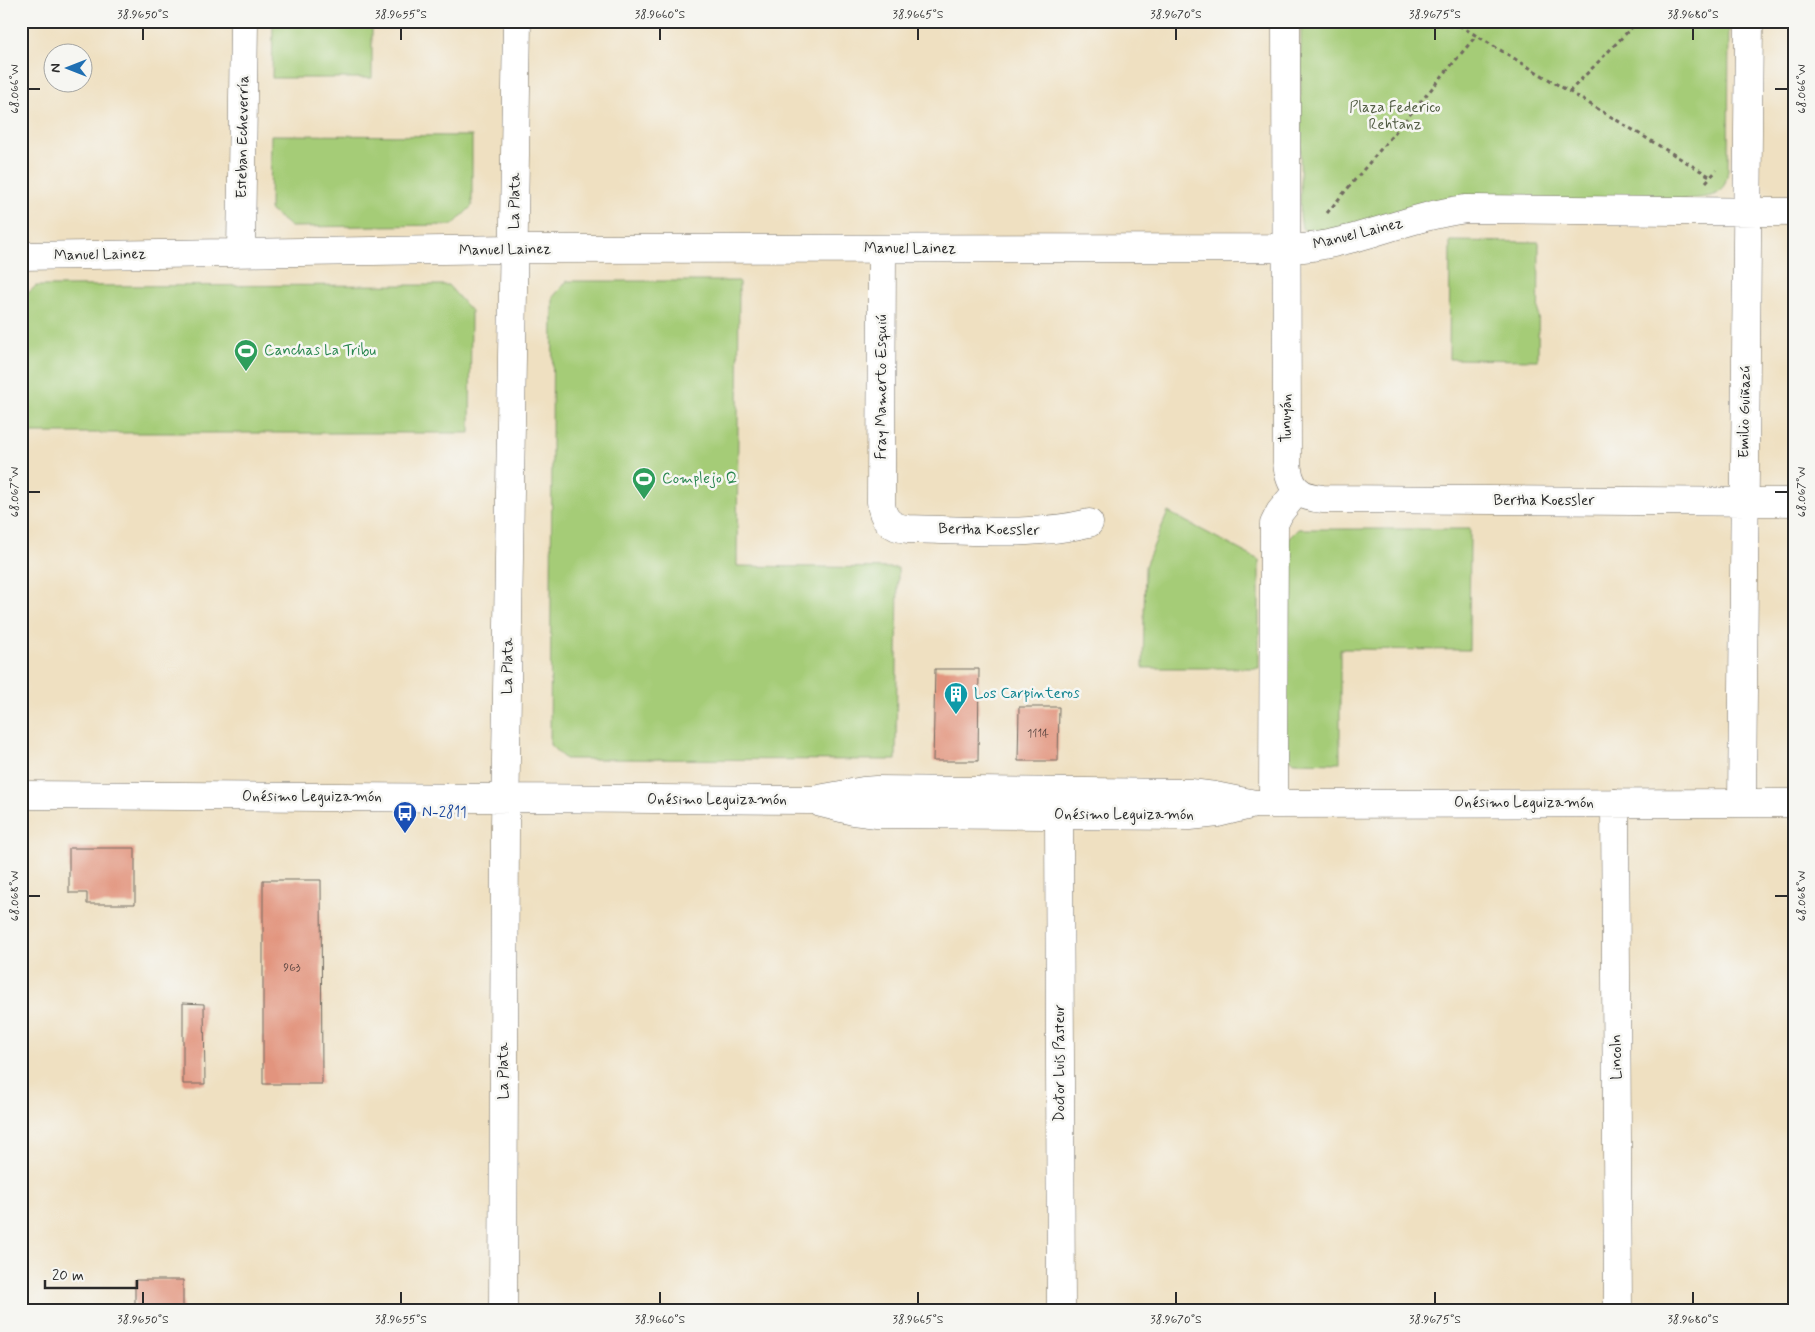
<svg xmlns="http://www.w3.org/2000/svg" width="1815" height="1332" viewBox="0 0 1815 1332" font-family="Mynerve,sans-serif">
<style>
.green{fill:#a5cc77;stroke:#687c51}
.building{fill:#e2947e}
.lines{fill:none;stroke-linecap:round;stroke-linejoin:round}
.minor-casing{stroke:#706a60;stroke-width:29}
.path{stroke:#706a60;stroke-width:3;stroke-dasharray:4 4;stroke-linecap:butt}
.minor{stroke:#fff;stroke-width:28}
.ticks{fill:none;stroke:#2b2b2b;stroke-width:2}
.labels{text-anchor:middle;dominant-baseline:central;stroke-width:5;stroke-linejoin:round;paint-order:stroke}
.number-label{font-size:12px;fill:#594540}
.park-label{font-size:15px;fill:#505b42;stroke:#f6f6f2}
.street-label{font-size:15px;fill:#2b2b2b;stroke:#f6f6f2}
.leisure-label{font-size:15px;fill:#27864d;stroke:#f6f6f2;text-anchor:start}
.culture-label{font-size:15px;fill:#0d838f;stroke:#f6f6f2;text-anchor:start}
.transit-label{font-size:15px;fill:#164399;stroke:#f6f6f2;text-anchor:start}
.neatline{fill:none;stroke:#2b2b2b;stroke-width:2}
.ticks-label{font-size:12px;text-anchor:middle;fill:#2b2b2b}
</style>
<rect width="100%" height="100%" fill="#f6f6f2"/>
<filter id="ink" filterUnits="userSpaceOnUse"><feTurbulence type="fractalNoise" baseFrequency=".02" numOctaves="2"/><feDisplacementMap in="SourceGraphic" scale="10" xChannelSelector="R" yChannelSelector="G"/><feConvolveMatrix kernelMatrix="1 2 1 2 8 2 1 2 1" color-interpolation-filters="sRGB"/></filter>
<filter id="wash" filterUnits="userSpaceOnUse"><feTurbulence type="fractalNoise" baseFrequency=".0096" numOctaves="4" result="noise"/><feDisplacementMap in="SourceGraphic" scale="20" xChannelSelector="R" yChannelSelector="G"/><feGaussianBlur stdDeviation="1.12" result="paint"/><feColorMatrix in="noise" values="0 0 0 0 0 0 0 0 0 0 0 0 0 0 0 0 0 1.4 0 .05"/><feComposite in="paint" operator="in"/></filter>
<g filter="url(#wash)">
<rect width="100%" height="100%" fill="#efe0c1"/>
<!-- green -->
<path class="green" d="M1301 21H1729L1728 170C1725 191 1719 196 1699 198L1311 235 1302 228 1300 215Z
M273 22 372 24V78H272Z
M271 135 472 136V206L453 225 291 227 270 210Z
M1450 241 1539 242 1538 360 1449 359Z
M567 281H739L737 566 898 568 896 760 565 759 550 745 553 297Z
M448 285 471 311 470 433H21V299L36 286Z
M1168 512 1259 560V668H1143L1145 566Z
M1298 529H1470L1469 650 1340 649V763L1294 762 1282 750 1284 543Z"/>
<g id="blocks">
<!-- building -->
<path class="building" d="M935 669H979L978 761H933Z
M1019 707H1059L1058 761H1018Z
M69 848H135V904H87V893H69Z
M263 880H321L322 1084H263Z
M183 1003 204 1004 205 1084H183Z
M135 1280H183V1311H135Z"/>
</g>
</g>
<g filter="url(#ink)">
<use href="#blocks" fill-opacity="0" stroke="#706a60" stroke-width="1"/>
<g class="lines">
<!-- minor casing -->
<g class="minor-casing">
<path id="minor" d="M1286 21 1287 462C1289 487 1298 497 1323 499L1794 502
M882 249 881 502C882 519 891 528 908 529 967 530 1032 537 1089 523
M241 253 244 21
M21 256 515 249 1303 248C1359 242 1410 216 1466 209L1794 212
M21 795 813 800 863 791 876 790 1191 793 1215 796 1255 804
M821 803 853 811 877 814 1190 816 1218 813 1255 804 1794 803
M1615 803 1618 1311
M1742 803 1749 21
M1273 804 1274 524 1280 512 1297 491
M1059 815 1061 1311
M503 1311 505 827 517 21"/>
</g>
<!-- path -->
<path class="path" d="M1452 21 1711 177
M1569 92 1638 21
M1706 182 1717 170
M1327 213 1476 36"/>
<!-- minor -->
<use href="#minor" class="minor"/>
</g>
</g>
<!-- ticks -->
<path class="ticks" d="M143 28V40M401 28V40M660 28V40M918 28V40M1176 28V40M1435 28V40M1693 28V40M28 89H40M1775 89H1788M28 492H40M1775 492H1788M28 896H40M1775 896H1788M143 1292V1304M401 1292V1304M660 1292V1304M918 1292V1304M1176 1292V1304M1435 1292V1304M1693 1292V1304"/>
<!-- icons -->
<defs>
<g id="stadium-pin" transform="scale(1.25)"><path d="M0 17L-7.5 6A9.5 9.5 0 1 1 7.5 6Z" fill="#2e9e5b" stroke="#f6f6f2"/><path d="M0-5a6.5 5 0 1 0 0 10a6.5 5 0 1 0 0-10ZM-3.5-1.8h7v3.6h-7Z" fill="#fff"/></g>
<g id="building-pin" transform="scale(1.25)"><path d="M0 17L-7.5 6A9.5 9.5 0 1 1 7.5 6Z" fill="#0f9aa8" stroke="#f6f6f2"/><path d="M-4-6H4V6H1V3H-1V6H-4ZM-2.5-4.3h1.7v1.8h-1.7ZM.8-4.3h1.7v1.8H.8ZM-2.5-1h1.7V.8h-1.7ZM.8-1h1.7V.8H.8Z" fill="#fff"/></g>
<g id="bus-pin" transform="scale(1.25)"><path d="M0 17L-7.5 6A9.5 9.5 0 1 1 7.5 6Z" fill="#1a4fb4" stroke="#f6f6f2"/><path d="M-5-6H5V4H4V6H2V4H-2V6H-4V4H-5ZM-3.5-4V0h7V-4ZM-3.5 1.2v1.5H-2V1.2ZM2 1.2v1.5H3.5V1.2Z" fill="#fff"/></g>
</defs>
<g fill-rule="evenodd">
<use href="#stadium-pin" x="246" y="351"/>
<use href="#stadium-pin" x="644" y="479"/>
<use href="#building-pin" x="956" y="694"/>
<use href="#bus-pin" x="405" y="813"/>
</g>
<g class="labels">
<!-- number labels -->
<g class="number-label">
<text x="1038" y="734">1114</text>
<text x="292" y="968">963</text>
</g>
<!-- park labels -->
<g class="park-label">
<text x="1395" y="108">Plaza Federico<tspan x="1395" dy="17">Rehtanz</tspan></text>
</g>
<!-- street labels -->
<g class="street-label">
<text transform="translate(243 137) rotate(-89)">Esteban Echeverría</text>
<text transform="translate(515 201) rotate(-89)">La Plata</text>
<text transform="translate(1358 234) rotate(-14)">Manuel Lainez</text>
<text x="910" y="249">Manuel Lainez</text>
<text transform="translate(505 250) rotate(-1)">Manuel Lainez</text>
<text transform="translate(100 255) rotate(-1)">Manuel Lainez</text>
<text transform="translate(882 387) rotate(-90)">Fray Mamerto Esquiú</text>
<text transform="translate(1745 412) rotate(-89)">Emilio Guiñazú</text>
<text transform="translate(1287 418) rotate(-90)">Tunuyán</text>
<text x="1544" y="501">Bertha Koessler</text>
<text transform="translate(989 530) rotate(1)">Bertha Koessler</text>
<text transform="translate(508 666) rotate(-89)">La Plata</text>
<text x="312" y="797">Onésimo Leguizamón</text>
<text x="717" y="800">Onésimo Leguizamón</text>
<text x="1524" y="803">Onésimo Leguizamón</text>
<text x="1124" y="815">Onésimo Leguizamón</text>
<text transform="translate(1617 1057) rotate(-90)">Lincoln</text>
<text transform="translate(1060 1063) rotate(-90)">Doctor Luis Pasteur</text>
<text transform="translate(504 1071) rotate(-90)">La Plata</text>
</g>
<!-- leisure labels -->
<g class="leisure-label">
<text x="264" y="351">Canchas La Tribu</text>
<text x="662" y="479">Complejo Q</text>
</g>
<!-- culture labels -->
<g class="culture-label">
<text x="974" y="694">Los Carpinteros</text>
</g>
<!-- transit labels -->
<g class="transit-label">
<text x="422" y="813">N-2811</text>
</g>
</g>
<!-- margin -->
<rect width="1815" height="1332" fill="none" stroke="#f6f6f2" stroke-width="55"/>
<!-- north arrow -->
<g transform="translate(68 68) rotate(270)"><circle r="24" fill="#f6f6f2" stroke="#a5a5a2"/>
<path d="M0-4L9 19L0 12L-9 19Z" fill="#1f6fb2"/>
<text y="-8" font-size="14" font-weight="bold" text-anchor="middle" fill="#2b2b2b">N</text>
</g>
<!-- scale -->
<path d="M45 1280v8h92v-8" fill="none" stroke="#2b2b2b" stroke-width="2.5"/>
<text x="52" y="1280" font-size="15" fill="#2b2b2b" stroke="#f6f6f2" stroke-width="4" paint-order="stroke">20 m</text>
<rect x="28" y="28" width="1760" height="1276" class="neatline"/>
<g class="ticks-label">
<text x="143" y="18">38.9650°S</text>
<text x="401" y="18">38.9655°S</text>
<text x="660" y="18">38.9660°S</text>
<text x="918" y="18">38.9665°S</text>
<text x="1176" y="18">38.9670°S</text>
<text x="1435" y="18">38.9675°S</text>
<text x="1693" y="18">38.9680°S</text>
<text transform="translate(1801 89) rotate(-90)" y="4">68.066°W</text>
<text transform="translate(14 89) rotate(-90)" y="4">68.066°W</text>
<text transform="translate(1801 492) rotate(-90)" y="4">68.067°W</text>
<text transform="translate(14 492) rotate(-90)" y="4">68.067°W</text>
<text transform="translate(1801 896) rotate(-90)" y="4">68.068°W</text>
<text transform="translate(14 896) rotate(-90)" y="4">68.068°W</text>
<text x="143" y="1323">38.9650°S</text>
<text x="401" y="1323">38.9655°S</text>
<text x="660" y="1323">38.9660°S</text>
<text x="918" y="1323">38.9665°S</text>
<text x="1176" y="1323">38.9670°S</text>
<text x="1435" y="1323">38.9675°S</text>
<text x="1693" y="1323">38.9680°S</text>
</g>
</svg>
